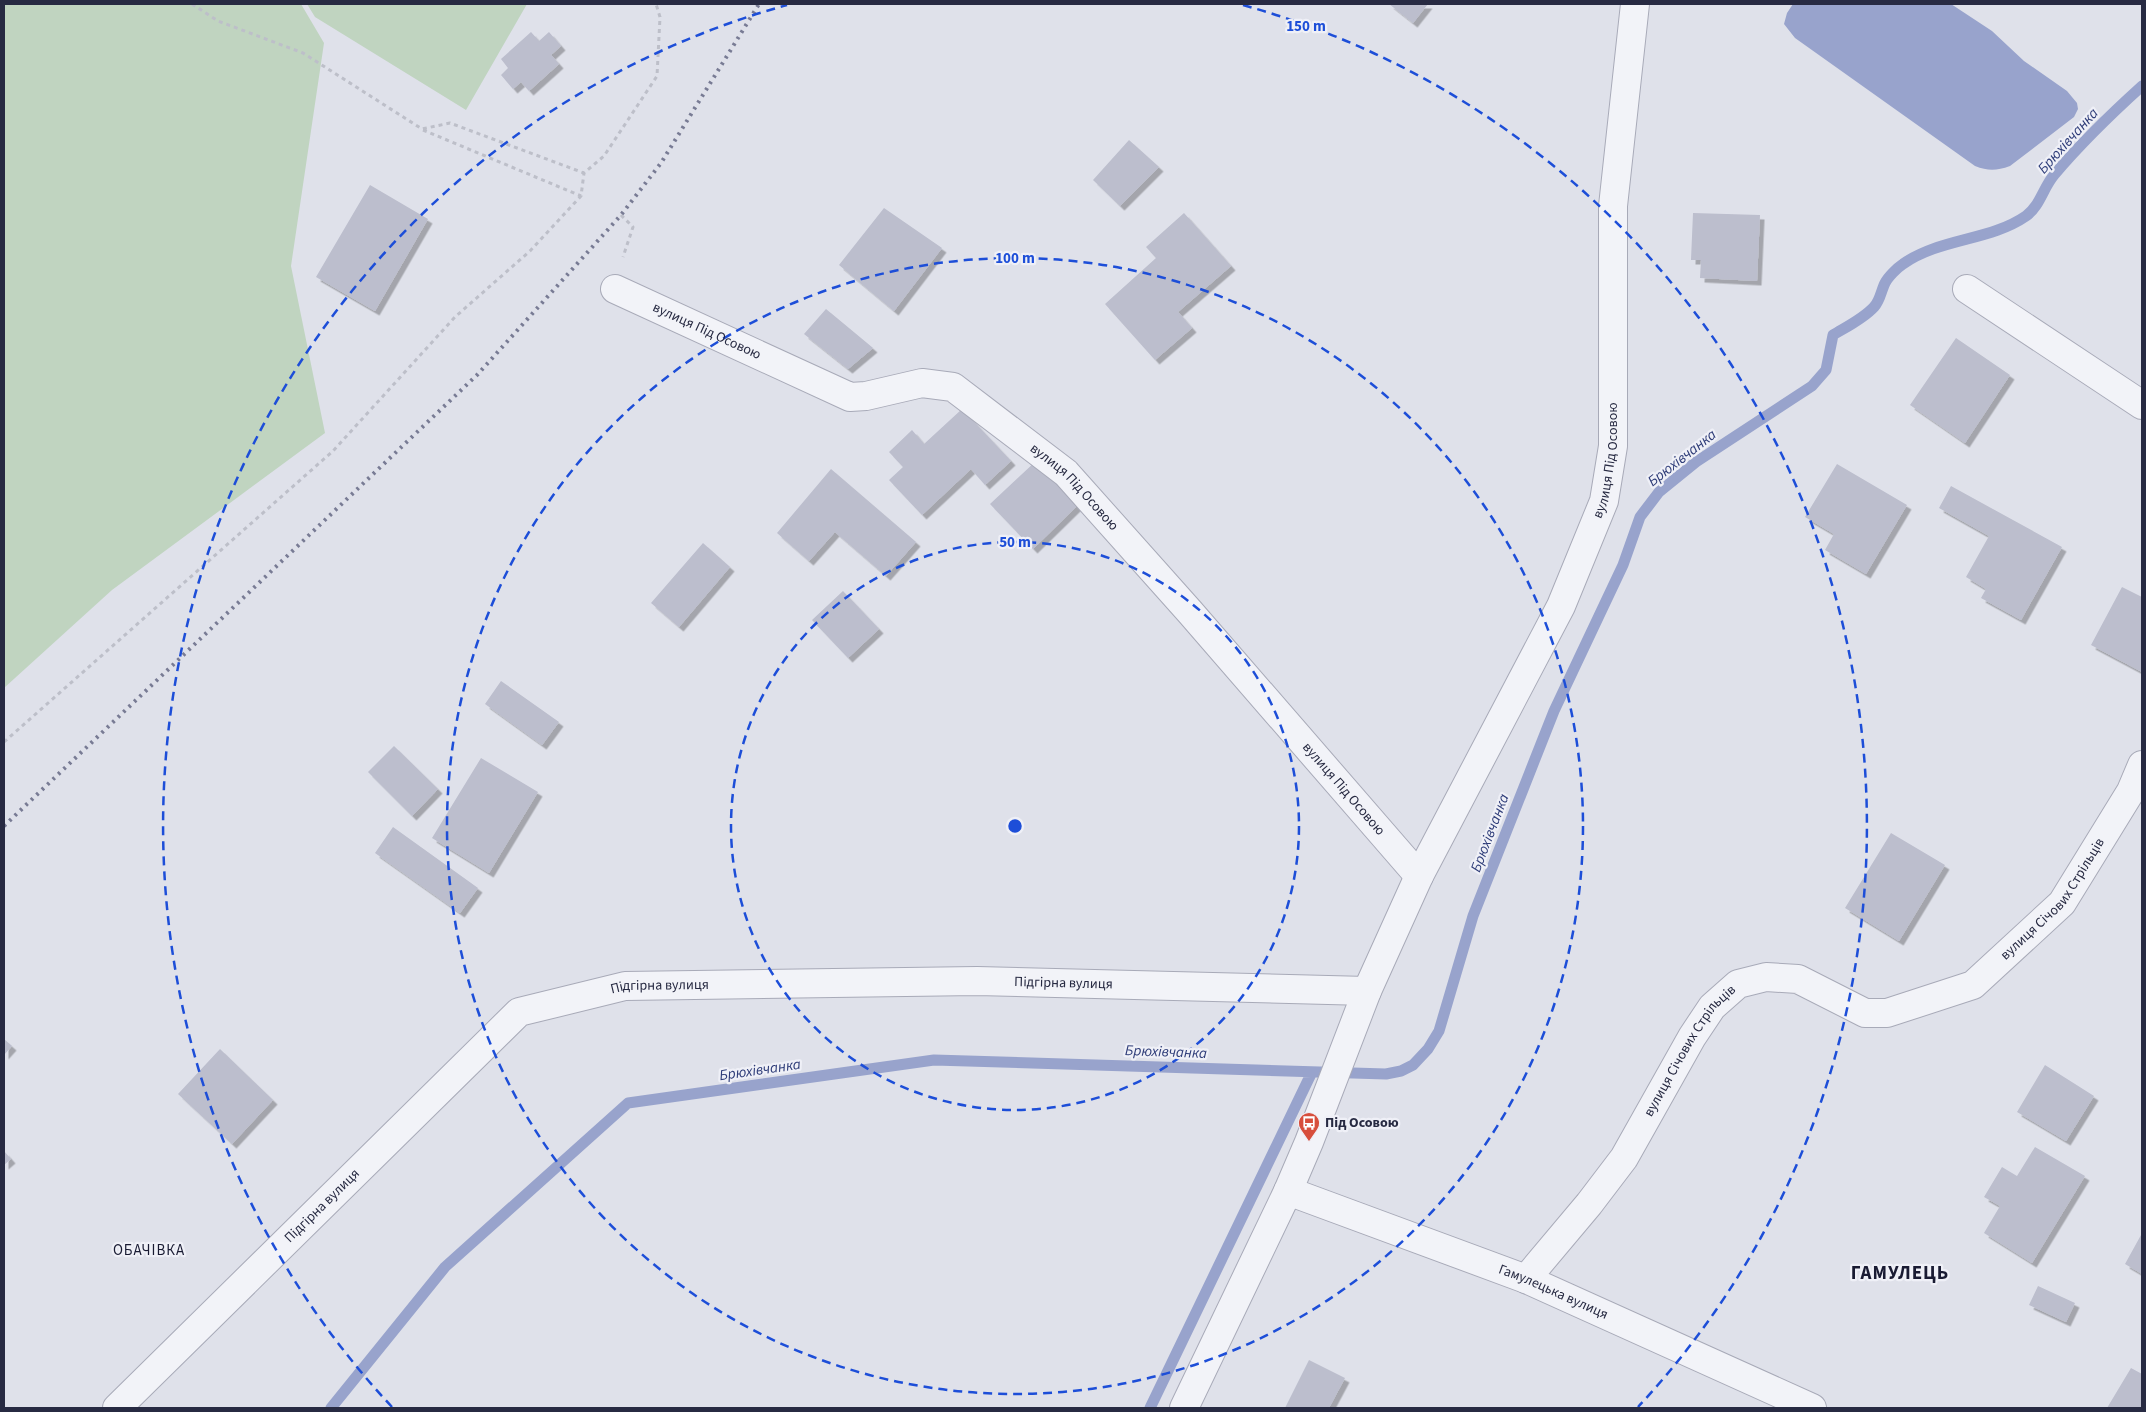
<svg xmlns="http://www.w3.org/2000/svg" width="2146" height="1412" viewBox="0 0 2146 1412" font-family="'Source Sans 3',sans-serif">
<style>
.green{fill:#c0d4c0}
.water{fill:#98a3cc}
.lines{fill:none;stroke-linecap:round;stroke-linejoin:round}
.stream{stroke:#98a3cc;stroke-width:11}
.building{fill:#bcbecd;filter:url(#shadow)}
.minor-casing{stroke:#a8aab8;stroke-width:30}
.path{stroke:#bdbfc9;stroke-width:3;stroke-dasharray:4 4;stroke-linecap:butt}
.minor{stroke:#f2f3f8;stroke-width:28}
.rail{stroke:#787b94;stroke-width:4;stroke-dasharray:2.5 5;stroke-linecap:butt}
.ring{fill:none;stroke:#1d4ed8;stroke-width:2.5;stroke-dasharray:9 6}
.labels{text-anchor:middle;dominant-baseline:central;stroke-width:4.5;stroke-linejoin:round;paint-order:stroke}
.street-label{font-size:14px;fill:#272a42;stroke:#eff0f7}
.poi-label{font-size:14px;font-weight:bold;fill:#272a42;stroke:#eff0f7;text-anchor:start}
.water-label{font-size:15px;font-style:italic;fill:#2e3c78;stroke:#eff0f7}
.neighbourhood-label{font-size:15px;letter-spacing:1px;fill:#191b33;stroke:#eff0f7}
.district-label{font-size:19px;font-weight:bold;letter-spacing:1px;fill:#191b33;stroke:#eff0f7}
.centre{fill:#1d4ed8;stroke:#eff0f7;stroke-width:2.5}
.ring-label{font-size:15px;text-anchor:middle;font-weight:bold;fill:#1d4ed8;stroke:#eff0f7;stroke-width:4.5;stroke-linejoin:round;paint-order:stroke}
</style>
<defs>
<filter id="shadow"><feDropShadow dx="4.5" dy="4.5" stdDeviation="0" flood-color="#0004"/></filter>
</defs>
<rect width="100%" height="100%" fill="#dfe1ea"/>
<!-- green -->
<path class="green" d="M4 4H301L324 43 291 266 325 433 112 590 4 688Z
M307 4H527L466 110 315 17Z"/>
<!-- water -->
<path class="water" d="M1793 4H1951L1992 31 2024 61 2067 91 2077 103 2078 109 2074 117 2010 166C1996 171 1988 171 1975 166L1795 38 1784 24 1787 13Z"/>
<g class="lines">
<!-- stream -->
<path class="stream" d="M331 1408 445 1267 628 1103 934 1060 1386 1074 1401 1071 1413 1065 1428 1049 1439 1031 1473 916 1554 711 1623 565 1640 517 1659 492 1696 462 1812 386 1826 370 1833 335C1846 327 1863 319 1874 307 1880 301 1881 291 1885 283 1888 277 1897 268 1903 264 1940 238 1990 241 2026 216 2040 206 2043 188 2054 175 2081 143 2111 114 2142 86
M1150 1408 1312 1072"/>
</g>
<!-- building -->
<path class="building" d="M1389 4H1428L1413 23Z
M531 32 539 41 549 32 561 46 551 55 559 64 529 91 521 82 513 89 501 75 508 68 501 59Z
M1129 140 1159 167 1120 206 1093 180Z
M370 185 428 219 375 311 316 277Z
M884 208 942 248 894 311 839 265Z
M1184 213 1231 266 1178 312 1192 328 1155 360 1105 304 1156 258 1146 247Z
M1693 213 1760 215 1757 281 1700 278 1701 260H1691Z
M826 309 873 348 848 369 804 334Z
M1956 338 2010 375 1965 443 1910 405Z
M962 409 1011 461 985 485 971 469 922 515 889 480 903 467 889 452 912 430 924 444Z
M1036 461 1078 505 1033 549 990 504Z
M1837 464 1907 505 1866 574 1825 550 1834 534 1805 517Z
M831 469 916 542 886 576 835 532 809 561 777 533Z
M1951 486 2062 547 2021 620 1981 598 1986 589 1966 577 1989 536 1939 508Z
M703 543 730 567 679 627 651 603Z
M2122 587 2142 597V672L2091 645Z
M843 591 879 629 848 658 812 620Z
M501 681 559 722 542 745 485 704Z
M394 746 438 789 412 816 368 772Z
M481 758 538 792 489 873 432 838Z
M393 827 478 888 460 913 375 853Z
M1891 833 1945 865 1899 941 1845 908Z
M4 1039 12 1046 4 1055Z
M220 1049 273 1100 232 1144 178 1094Z
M2045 1065 2094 1096 2066 1141 2017 1112Z
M2035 1147 2085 1176 2032 1263 1984 1233 2000 1206 1984 1197 2002 1167 2017 1176Z
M4 1151 11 1159 4 1165Z
M2141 1235 2142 1236V1274L2125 1264Z
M2038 1286 2075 1303 2066 1322 2029 1305Z
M1309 1360 1345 1378 1329 1408H1285Z
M2131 1368 2142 1374V1408H2107Z"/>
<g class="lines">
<!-- minor casing -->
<g class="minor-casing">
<g id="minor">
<path id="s1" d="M615 289 850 397 866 396 922 383 953 387 1066 473 1190 612 1419 876"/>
<path d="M1967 289 2142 405"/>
<path id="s2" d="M1288 1191 1526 1279 1812 1408"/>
<path id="s3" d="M1526 1279 1589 1204 1624 1158 1692 1037 1712 1007 1738 984 1766 977 1798 979 1865 1013H1887L1973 985 2062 903 2131 791 2142 765"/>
<path id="s4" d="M117 1408 519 1012 625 986 977 981 1367 991"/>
<path id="s5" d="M1184 1408 1288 1191 1309 1142 1367 991 1419 876 1561 606 1604 501 1613 446V206L1635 4"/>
</g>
</g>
<!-- path -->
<path class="path" d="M192 4 218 21 303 53 422 129 450 123 584 173 604 156 657 76 660 17 656 4
M423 130 581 196
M621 215 633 227 623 257
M4 742 333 451 455 317 530 251 581 196 584 173"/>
<!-- minor -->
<use href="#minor" class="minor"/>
<!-- rail -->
<path class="rail" d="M4 826 478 374 621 215 661 163 759 4"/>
</g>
<!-- distance rings -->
<g class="ring">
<circle cx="1015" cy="826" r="284"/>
<circle cx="1015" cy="826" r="568"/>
<path d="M392 1407A852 852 0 0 1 787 5M1243 5A852 852 0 0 1 1638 1407"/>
</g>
<!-- icons -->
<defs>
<g id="bus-pin" transform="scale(1.125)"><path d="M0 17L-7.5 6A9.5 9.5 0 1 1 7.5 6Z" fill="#d74e3c" stroke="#eff0f7"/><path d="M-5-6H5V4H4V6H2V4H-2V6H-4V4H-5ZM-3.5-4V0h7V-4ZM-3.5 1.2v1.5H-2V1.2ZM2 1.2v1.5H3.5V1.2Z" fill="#fff"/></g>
</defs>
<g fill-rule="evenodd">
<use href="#bus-pin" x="1309" y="1123"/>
</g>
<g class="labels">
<!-- street labels -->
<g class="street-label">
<text stroke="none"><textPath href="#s1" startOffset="101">вулиця Під Осовою</textPath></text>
<text stroke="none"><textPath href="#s5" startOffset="1041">вулиця Під Осовою</textPath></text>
<text stroke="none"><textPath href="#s1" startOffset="521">вулиця Під Осовою</textPath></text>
<text stroke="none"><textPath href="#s1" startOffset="926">вулиця Під Осовою</textPath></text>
<text stroke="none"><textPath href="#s3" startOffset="732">вулиця Січових Стрільців</textPath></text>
<text stroke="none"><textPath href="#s4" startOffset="1112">Підгірна вулиця</textPath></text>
<text stroke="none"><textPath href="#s4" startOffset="708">Підгірна вулиця</textPath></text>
<text stroke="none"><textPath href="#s3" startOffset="282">вулиця Січових Стрільців</textPath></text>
<text stroke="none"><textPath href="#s4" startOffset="288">Підгірна вулиця</textPath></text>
<text stroke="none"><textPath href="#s2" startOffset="284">Гамулецька вулиця</textPath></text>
</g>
<!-- poi labels -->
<g class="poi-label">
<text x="1325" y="1123">Під Осовою</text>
</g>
<!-- water labels -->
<g class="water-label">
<text transform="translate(2068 141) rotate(-48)">Брюхівчанка</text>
<text transform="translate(1682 458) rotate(-38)">Брюхівчанка</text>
<text transform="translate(1490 833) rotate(-69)">Брюхівчанка</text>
<text transform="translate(1166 1052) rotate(2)">Брюхівчанка</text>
<text transform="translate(760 1070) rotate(-8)">Брюхівчанка</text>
</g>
<!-- neighbourhood labels -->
<g class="neighbourhood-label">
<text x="149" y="1250">ОБАЧІВКА</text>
</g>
<!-- district labels -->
<g class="district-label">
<text x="1900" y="1273">ГАМУЛЕЦЬ</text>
</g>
</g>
<circle cx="1015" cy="826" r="8" class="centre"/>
<g class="ring-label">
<text x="1306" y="31">150 m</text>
<text x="1015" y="263">100 m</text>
<text x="1015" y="547">50 m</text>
</g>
<!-- border -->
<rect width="2146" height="1412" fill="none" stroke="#272a42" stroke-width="10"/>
</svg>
